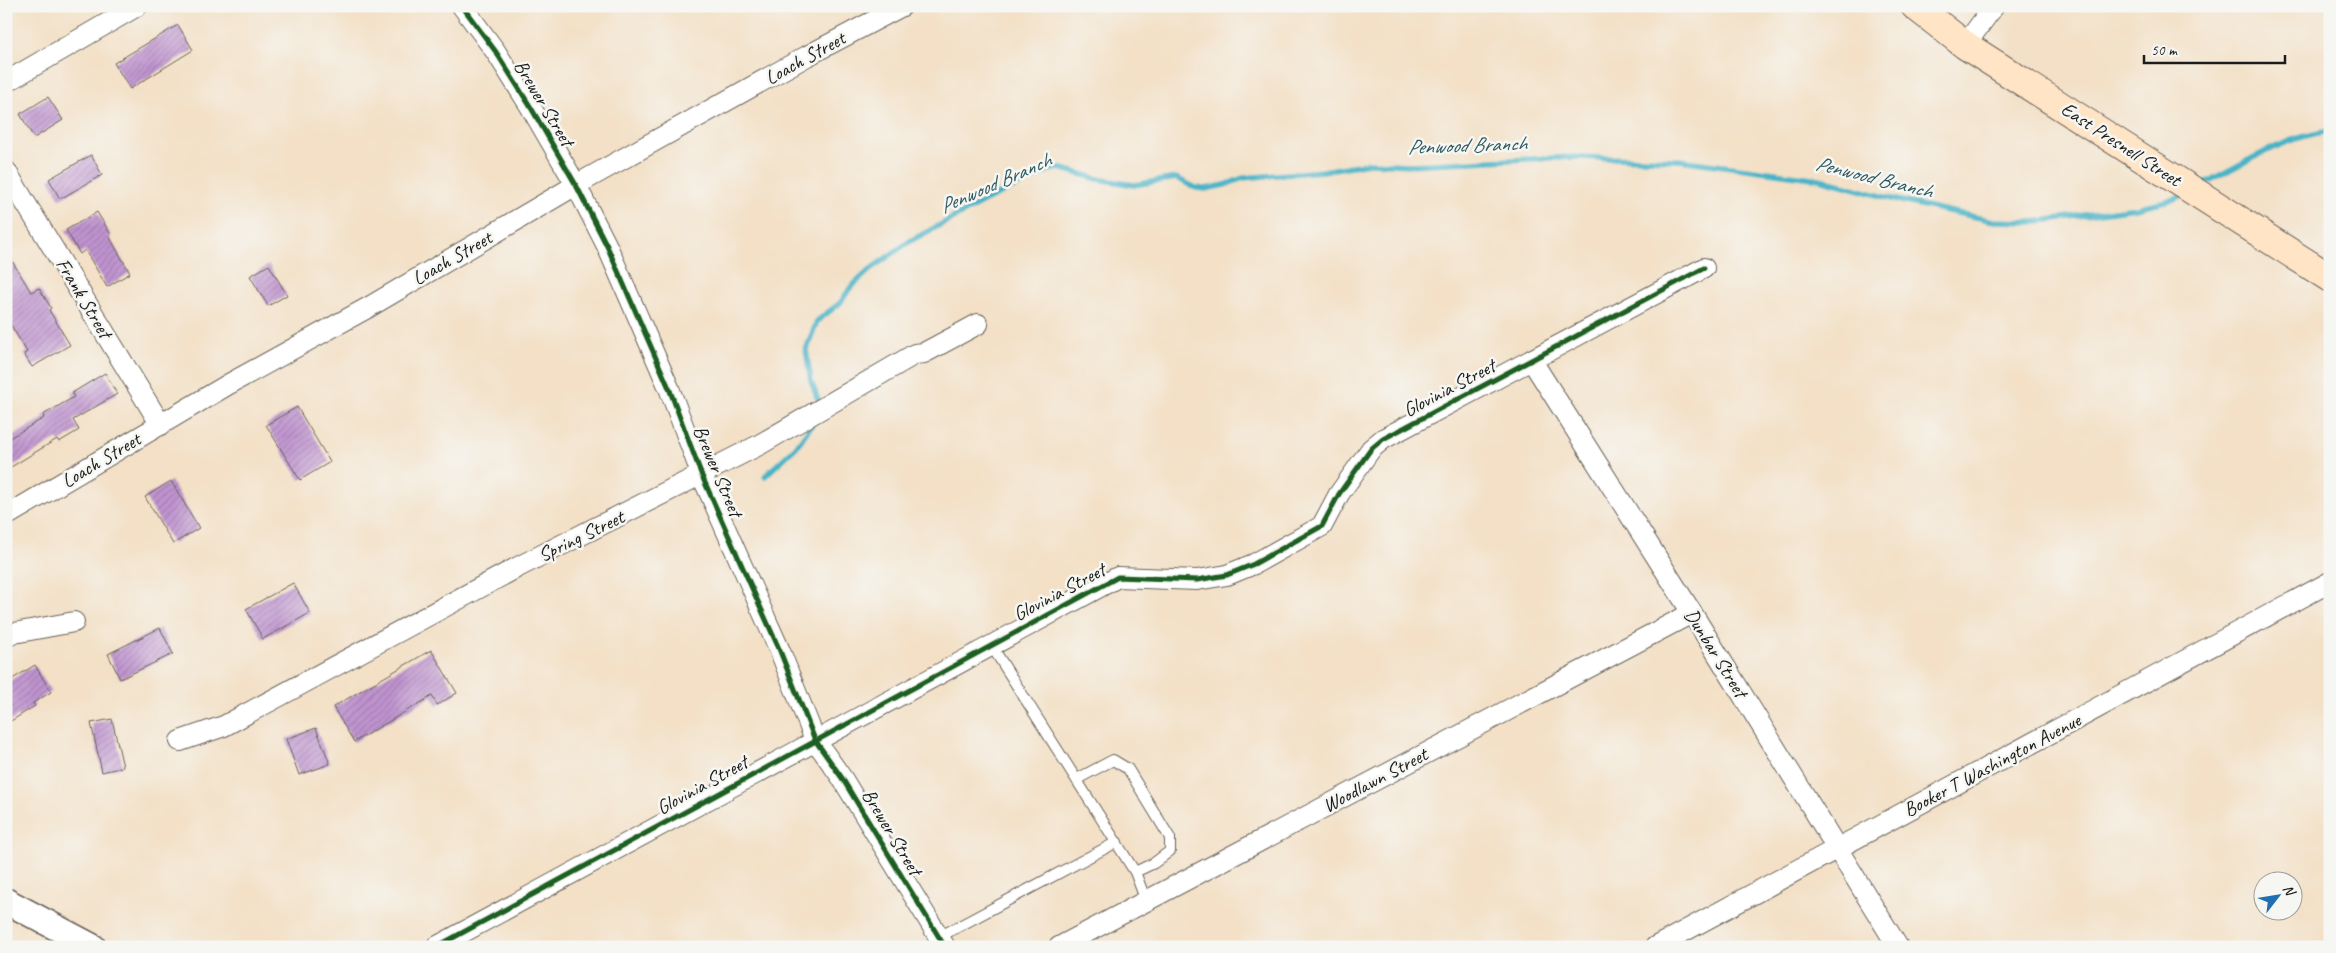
<svg xmlns="http://www.w3.org/2000/svg" width="2336" height="953" viewBox="0 0 2336 953" font-family="Caveat,sans-serif">
<style>
.lines{fill:none;stroke-linecap:round;stroke-linejoin:round}
.stream{stroke:#49b4c7;stroke-width:5.5}
.building{fill:url(#building-hatch)}
.service-casing{stroke:#676158;stroke-width:12}
.minor-casing{stroke:#676158;stroke-width:22}
.tertiary-casing{stroke:#676158;stroke-width:28}
.secondary-casing{stroke:#676158;stroke-width:30}
.service{stroke:#fff;stroke-width:10}
.minor{stroke:#fff;stroke-width:20}
.tertiary{stroke:#fff;stroke-width:25}
.secondary{stroke:#ffe4c6;stroke-width:28}
.cycleway-casing{stroke:#f6f6f2;stroke-width:8}
.cycleway{stroke:#1b5e20;stroke-width:5}
.labels{text-anchor:middle;dominant-baseline:central;stroke-width:5;stroke-linejoin:round;paint-order:stroke}
.street-label{font-size:20px;fill:#1c1c1c;stroke:#f6f6f2}
.water-label{font-size:21px;font-style:italic;fill:#2e5960;stroke:#f6f6f2}
</style>
<defs>
<pattern id="building-hatch" width="6" height="6" patternUnits="userSpaceOnUse" patternTransform="scale(1.25)"><rect width="6" height="6" fill="#c094d0"/><path d="M-1 1l2-2M0 6l6-6M5 7l2-2" fill="none" stroke="#9b78a8"/></pattern>
</defs>
<rect width="100%" height="100%" fill="#f6f6f2"/>
<filter id="ink" filterUnits="userSpaceOnUse"><feTurbulence type="fractalNoise" baseFrequency=".02" numOctaves="2"/><feDisplacementMap in="SourceGraphic" scale="10" xChannelSelector="R" yChannelSelector="G"/><feConvolveMatrix kernelMatrix="1 2 1 2 8 2 1 2 1" color-interpolation-filters="sRGB"/></filter>
<filter id="wash" filterUnits="userSpaceOnUse"><feTurbulence type="fractalNoise" baseFrequency=".0096" numOctaves="4" result="noise"/><feDisplacementMap in="SourceGraphic" scale="20" xChannelSelector="R" yChannelSelector="G"/><feGaussianBlur stdDeviation="1.12" result="paint"/><feColorMatrix in="noise" values="0 0 0 0 0 0 0 0 0 0 0 0 0 0 0 0 0 1.4 0 .05"/><feComposite in="paint" operator="in"/></filter>
<g filter="url(#wash)">
<rect width="100%" height="100%" fill="#f3e0c6"/>
<g class="lines">
<!-- stream -->
<path class="stream" d="M2201 185C2243 164 2283 137 2330 131
M820 405 811 381 806 350 817 321 840 303 851 287 872 268 910 241 985 201 1049 170 1059 168 1098 179 1134 185 1176 178 1196 188 1205 189 1225 185 1243 178 1323 171 1369 163 1410 165 1573 157 1679 160 1820 179 1892 199 1994 221 2033 222 2136 208 2174 199 2184 194
M765 476 796 447 815 420"/>
</g>
<g id="blocks">
<!-- building -->
<path class="building" d="M178 25 193 50 130 89 114 63Z
M48 97 63 120 34 138 20 114Z
M91 155 102 175 60 199 49 179Z
M97 212 111 235 109 236 130 273 107 287 85 250 80 254 66 230Z
M6 251 31 292 39 288 51 308 49 310 70 345 32 367 24 354 27 352 6 317Z
M269 265 287 295 268 306 250 276Z
M105 373 117 394 73 420 79 430 59 442 57 439 6 470V440L44 418 43 415 74 397 72 393Z
M297 407 330 462 300 480 266 425Z
M171 481 199 528 173 544 145 497Z
M293 583 310 613 263 639 246 609Z
M160 628 173 654 120 679 108 654Z
M431 650 457 693 437 705 432 696 354 742 333 707Z
M35 665 51 692 33 703 35 706 6 724V683Z
M112 719 123 767 102 772 91 723Z
M316 728 330 764 299 775 286 739Z"/>
</g>
</g>
<g filter="url(#ink)">
<use href="#blocks" fill-opacity="0" stroke="#676158" stroke-width="1"/>
<g class="lines">
<!-- service casing -->
<g class="service-casing">
<path id="service" d="M991 645 1135 872 1146 901
M1077 779 1113 760 1128 769 1170 838V851L1154 863 1135 872
M939 937 1117 842"/>
</g>
<!-- minor casing -->
<g class="minor-casing">
<path id="minor" d="M462 6 496 52 530 106 576 185 607 246 669 388 702 476 780 651 815 740 842 778 945 947
M1965 45 1994 6
M6 82 137 6
M6 171 161 425
M1532 361 1692 613 1898 947
M6 516 229 384 369 307 576 185 807 56 902 6
M6 637 14 633 74 622
M180 741 224 726 518 567 759 445 915 354 924 353 978 324
M436 947 1118 577 1197 580 1227 575 1254 564 1322 526 1339 494 1371 449 1383 439 1704 268
M1059 947 1692 613
M1655 947 2330 582"/>
</g>
<!-- tertiary casing -->
<g class="tertiary-casing">
<path id="tertiary" d="M6 901 93 947"/>
</g>
<!-- secondary casing -->
<g class="secondary-casing">
<path id="secondary" d="M1915 6 1965 45 2330 278"/>
</g>
<!-- service -->
<use href="#service" class="service"/>
<!-- minor -->
<use href="#minor" class="minor"/>
<!-- tertiary -->
<use href="#tertiary" class="tertiary"/>
<!-- secondary -->
<use href="#secondary" class="secondary"/>
<!-- cycleway casing -->
<g class="cycleway-casing">
<path id="cycleway" d="M462 6 496 52 530 106 576 185 607 246 669 388 702 476 780 651 815 740 842 778 945 947
M436 947 1118 577 1197 580 1227 575 1254 564 1322 526 1339 494 1371 449 1383 439 1704 268"/>
</g>
<!-- cycleway -->
<use href="#cycleway" class="cycleway"/>
</g>
</g>
<g class="labels">
<!-- street labels -->
<g class="street-label">
<text transform="translate(805 58) rotate(-29)">Loach Street</text>
<text transform="translate(544 103) rotate(59)">Brewer Street</text>
<text transform="translate(2121 144) rotate(33)">East Presnell Street</text>
<text transform="translate(452 258) rotate(-30)">Loach Street</text>
<text transform="translate(84 298) rotate(59)">Frank Street</text>
<text transform="translate(1449 388) rotate(-28)">Glovinia Street</text>
<text transform="translate(101 460) rotate(-31)">Loach Street</text>
<text transform="translate(718 471) rotate(67)">Brewer Street</text>
<text transform="translate(581 536) rotate(-26)">Spring Street</text>
<text transform="translate(1059 592) rotate(-28)">Glovinia Street</text>
<text transform="translate(1716 653) rotate(58)">Dunbar Street</text>
<text transform="translate(1992 765) rotate(-28)">Booker T Washington Avenue</text>
<text transform="translate(1375 780) rotate(-28)">Woodlawn Street</text>
<text transform="translate(702 785) rotate(-29)">Glovinia Street</text>
<text transform="translate(892 832) rotate(59)">Brewer Street</text>
</g>
<!-- water labels -->
<g class="water-label">
<text transform="translate(1467 145) rotate(-2)">Penwood Branch</text>
<text transform="translate(1874 177) rotate(14)">Penwood Branch</text>
<text transform="translate(995 183) rotate(-24)">Penwood Branch</text>
</g>
</g>
<!-- margin -->
<rect width="2336" height="953" fill="none" stroke="#f6f6f2" stroke-width="25"/>
<!-- north arrow -->
<g transform="translate(2278 896) rotate(59)"><circle r="24" fill="#f6f6f2" stroke="#9f9f9c"/>
<path d="M0-4L9 19L0 12L-9 19Z" fill="#1f6fb2"/>
<text y="-8" font-size="14" font-weight="bold" text-anchor="middle" fill="#1c1c1c">N</text>
</g>
<!-- scale -->
<path d="M2144 55v8h141v-8" fill="none" stroke="#1c1c1c" stroke-width="2.5"/>
<text x="2151" y="55" font-size="15" fill="#1c1c1c" stroke="#f6f6f2" stroke-width="4" paint-order="stroke">50 m</text>
</svg>
